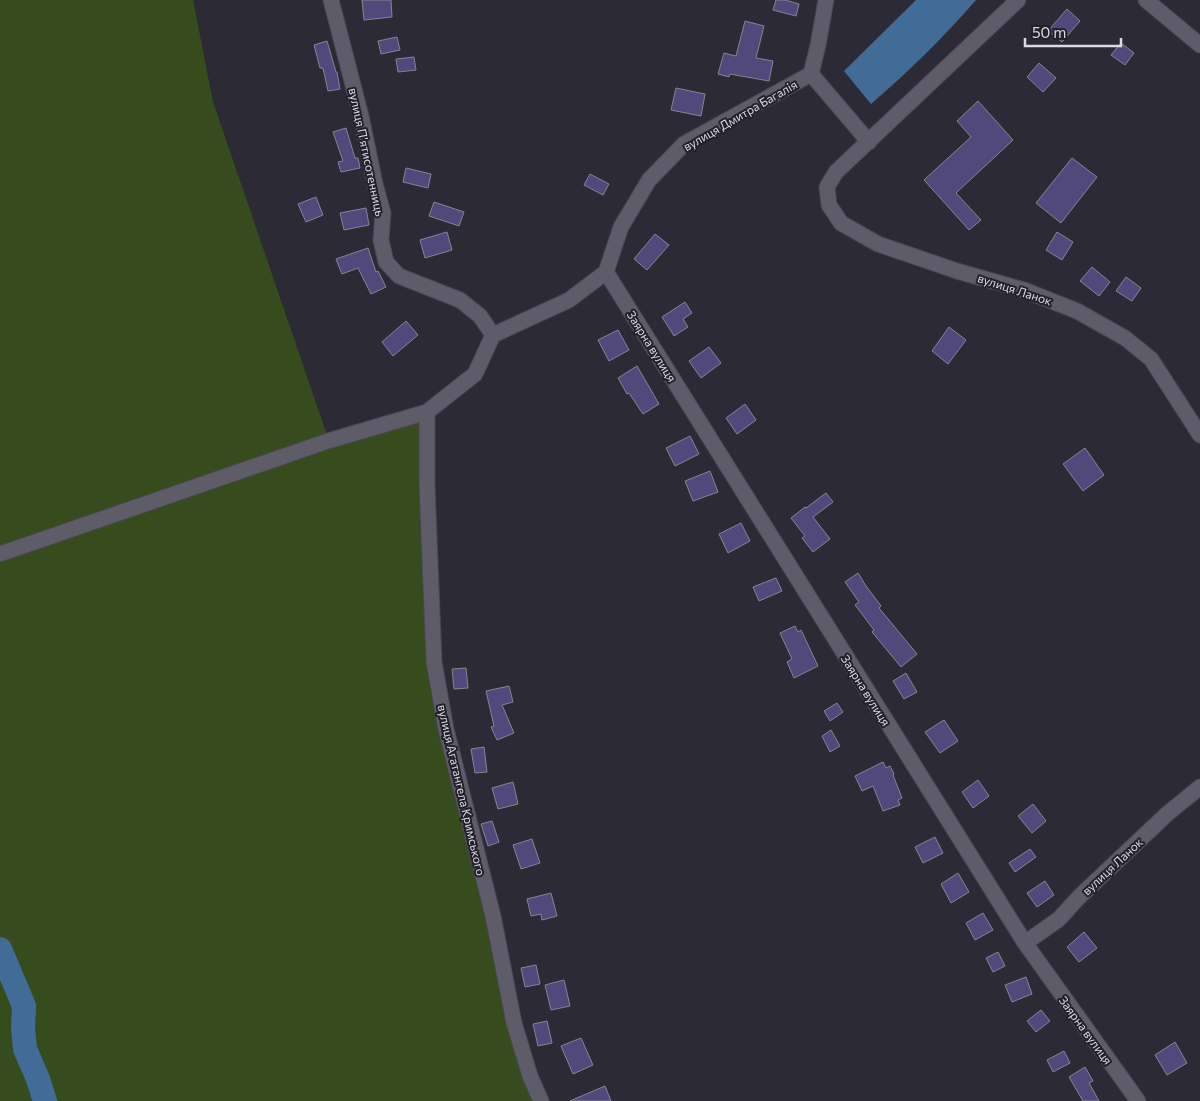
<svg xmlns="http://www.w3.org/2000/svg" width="1200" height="1101" viewBox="0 0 1200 1101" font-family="Commissioner,sans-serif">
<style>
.green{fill:#374c1c}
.water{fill:#426c98}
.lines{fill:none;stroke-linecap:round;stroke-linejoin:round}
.river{stroke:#426c98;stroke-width:24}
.building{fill:#51487c;stroke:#878592}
.minor-casing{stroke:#484750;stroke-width:17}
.minor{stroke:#5e5c69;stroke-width:15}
.labels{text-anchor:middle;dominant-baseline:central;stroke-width:4;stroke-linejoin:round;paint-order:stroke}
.street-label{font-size:12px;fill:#dcdbe2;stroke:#22212b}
</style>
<rect width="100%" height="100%" fill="#2c2b35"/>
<!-- green -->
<path class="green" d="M0 0H193L213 102 327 435 0 548Z
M423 419 430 662 537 1101H0V562L332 446Z"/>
<!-- water -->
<path class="water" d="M916 0H976C944 37 908 72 871 104L844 71Z"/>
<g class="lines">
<!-- river -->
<path class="river" d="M0 949 24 1006 23 1029 25 1049 38 1079 45 1101"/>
</g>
<!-- building -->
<path class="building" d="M362 0H391L392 17 364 20Z
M776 0H785L799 4 796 16 773 10Z
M1067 9 1080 21 1062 42 1048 31Z
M745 21 764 26 756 58 773 61 769 81 730 74 729 77 718 74 724 53 736 56Z
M397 37 400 50 381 54 378 41Z
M327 41 336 72H337L340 89 328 91 323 68H320L314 45Z
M1121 43 1134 53 1125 65 1111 55Z
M414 57 416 70 398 72 396 59Z
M1039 63 1056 78 1043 92 1027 77Z
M676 88 705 94 701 116 671 110Z
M978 101 1013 140 956 193 981 220 969 230 924 180 971 137 957 121Z
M346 128 355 158H358L360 168 341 172 338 162 343 161 333 132Z
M1072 158 1097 177 1061 223 1036 203Z
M406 168 431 174 428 188 403 182Z
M590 174 609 184 603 195 584 185Z
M316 197 323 215 306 222 298 204Z
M434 202 464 212 459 226 429 216Z
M366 208 369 225 344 230 340 213Z
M447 232 452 250 425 258 420 240Z
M1057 232 1073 242 1062 260 1046 250Z
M655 234 669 245 647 270 634 259Z
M368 248 376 272 378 271 386 287 371 294 358 268 342 274 336 259Z
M1092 267 1110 282 1099 296 1080 281Z
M1126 277 1141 288 1132 301 1116 291Z
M685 302 692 313 683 319 688 327 674 336 662 317Z
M406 321 418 335 393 356 382 342Z
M949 327 966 340 948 364 932 351Z
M618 330 629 350 609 361 598 340Z
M709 347 721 363 701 378 689 361Z
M637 366 659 404 643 414 629 393 627 394 618 378Z
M745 404 756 420 737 434 726 418Z
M690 436 699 454 675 466 666 448Z
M1085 448 1104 475 1083 491 1063 464Z
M710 471 718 492 693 501 685 481Z
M826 493 833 502 813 517 830 539 813 552 802 538 805 536 791 518 805 507 806 508Z
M741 523 750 541 728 553 719 534Z
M858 573 866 586 881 606 879 608 917 654 901 667 872 632 874 630 855 605 859 602 845 582Z
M776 578 782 591 759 601 753 587Z
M795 626 798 632 801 630 818 666 794 678 787 662 792 659 780 633Z
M466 668 468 688 454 689 452 669Z
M906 673 917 692 904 699 893 681Z
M509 686 513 702 502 705 514 733 497 740 491 727 494 726 486 691Z
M837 703 843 712 830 721 824 711Z
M944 720 958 741 940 753 925 732Z
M831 730 840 746 830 752 822 736Z
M484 747 487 772 475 773 471 749Z
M883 762 886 768 890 766 894 774 893 775 902 798 898 800 900 805 883 811 873 786 862 791 855 776Z
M978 780 989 796 973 808 962 792Z
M513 782 518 804 498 809 492 788Z
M1033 804 1046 821 1032 833 1018 816Z
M492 821 499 842 488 846 481 824Z
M935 837 943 853 923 863 915 847Z
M532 839 540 863 521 869 513 845Z
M1030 849 1036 857 1015 872 1009 863Z
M958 873 969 892 951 903 941 884Z
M1045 881 1054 895 1037 907 1027 893Z
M551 893 557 916 542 920 541 914 531 916 527 899Z
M983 913 993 930 975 940 966 923Z
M1084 932 1097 948 1079 962 1067 947Z
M998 952 1005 966 993 972 986 958Z
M536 965 540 984 525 987 521 968Z
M1026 977 1032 994 1012 1002 1005 985Z
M564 980 570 1006 551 1010 545 985Z
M1041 1010 1050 1021 1036 1032 1027 1021Z
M547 1021 552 1043 538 1046 533 1024Z
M581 1038 593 1065 573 1074 561 1046Z
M1175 1042 1187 1063 1167 1075 1155 1055Z
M1064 1051 1070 1063 1053 1072 1047 1060Z
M1085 1067 1093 1081 1089 1083 1099 1101H1083L1069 1077Z
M605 1086 611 1101H570Z"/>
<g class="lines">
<!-- minor casing -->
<g class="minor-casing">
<path id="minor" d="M331 0 361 116 375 184 383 213 381 240 386 262 399 276 460 300 480 316 493 335
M1018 0 836 172 827 187 829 205 841 223 878 244 957 271 1024 290 1077 311 1125 338 1151 359 1200 435
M1146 0 1200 45
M811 74 869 142
M606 272 1025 943 1138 1101
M427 412V486L434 662 446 729 493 916 514 1023 530 1076 541 1101
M0 554 328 441 427 412 475 374 493 335 569 300 606 272 621 227 649 180 684 144 811 74 818 45 826 0
M1025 943 1059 919 1079 897 1167 814 1200 787"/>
</g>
<!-- minor -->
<use href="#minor" class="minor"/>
</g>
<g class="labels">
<!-- street labels -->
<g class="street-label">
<text transform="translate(740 115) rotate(-30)">вулиця Дмитра Багалія</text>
<text transform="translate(367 152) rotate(78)">вулиця Пʼятисотенниць</text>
<text transform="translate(1015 289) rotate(18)">вулиця Ланок</text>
<text transform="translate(652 346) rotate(58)">Заярна вулиця</text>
<text transform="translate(866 690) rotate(58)">Заярна вулиця</text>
<text transform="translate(462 790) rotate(77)">вулиця Агатангела Кримського</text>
<text transform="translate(1112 866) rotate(-43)">вулиця Ланок</text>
<text transform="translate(1086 1030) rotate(54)">Заярна вулиця</text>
</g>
</g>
<!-- scale -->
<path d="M1025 38v8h96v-8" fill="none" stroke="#dcdbe2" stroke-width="2.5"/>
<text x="1032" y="38" font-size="15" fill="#dcdbe2" stroke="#22212b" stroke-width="4" paint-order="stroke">50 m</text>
</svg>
